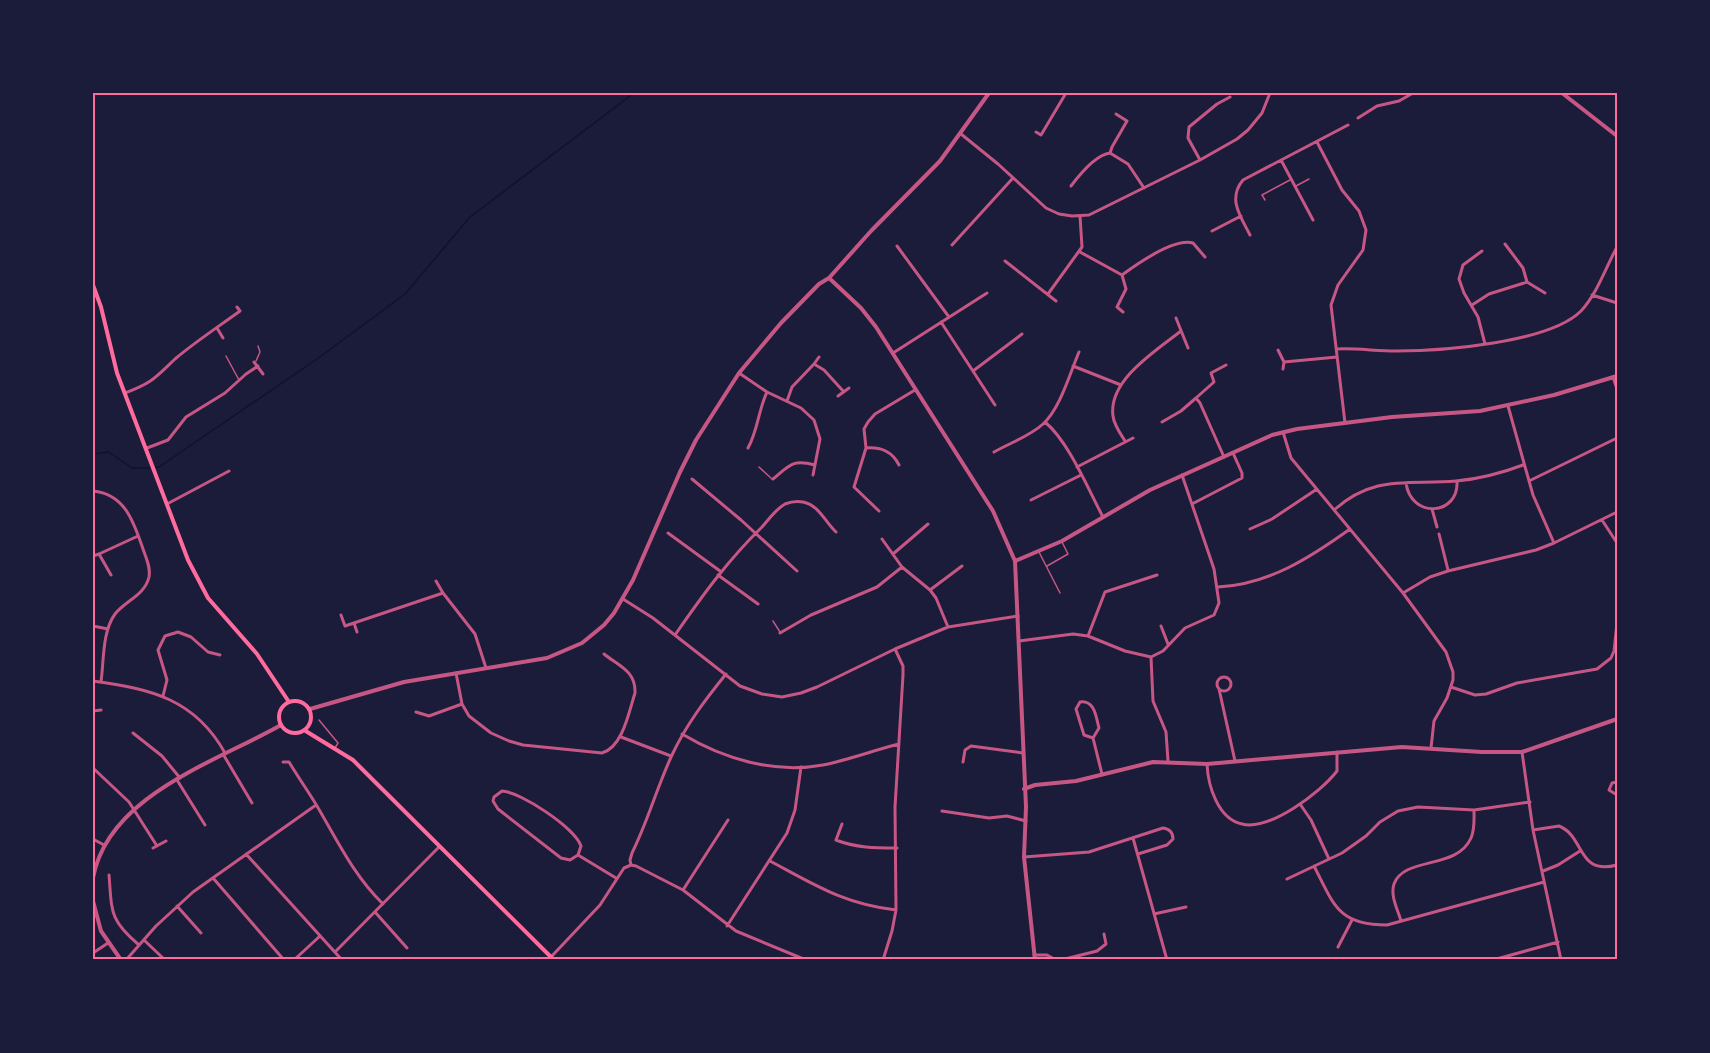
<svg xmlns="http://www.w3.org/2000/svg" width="1710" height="1053" viewBox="0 0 1710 1053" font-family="'Asap Condensed',sans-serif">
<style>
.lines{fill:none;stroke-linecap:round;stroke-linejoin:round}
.stream{stroke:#12122b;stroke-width:1.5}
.service{stroke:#c65784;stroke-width:1.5}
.minor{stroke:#c65784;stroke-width:3}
.tertiary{stroke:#c65784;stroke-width:4}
.secondary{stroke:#ff6b9d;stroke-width:4}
.neatline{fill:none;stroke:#ff6b9d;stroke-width:2}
</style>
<rect width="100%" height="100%" fill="#1b1b3a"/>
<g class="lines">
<!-- stream -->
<path class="stream" d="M93 454 109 452 132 468H150
M155 467H159L317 359 405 294 470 217 634 93"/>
<!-- service -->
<path class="service" d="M1296 186 1309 179
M1265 200 1262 195 1290 180
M226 356 239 380
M256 361 260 352 258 346
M759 467 772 479
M1039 552 1060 593
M1047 566 1068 554 1062 542
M773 621 780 632
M319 720 338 743 335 748"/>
<!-- minor -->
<path class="minor" d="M1358 118 1377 106 1399 101 1413 93
M1036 132 1041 135 1066 93
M961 134 998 164 1046 208 1059 214 1072 216 1089 215 1200 160 1237 139 1248 130 1262 113 1270 93
M1317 142 1342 190 1359 211 1366 230 1363 250 1338 285 1331 305 1345 423
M1110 153 1112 147 1127 121 1116 114
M1200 160 1188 138 1189 127 1217 104 1230 97
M1281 160 1313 220
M1071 186C1080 174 1095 155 1110 153L1128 164 1144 188
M1212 231 1241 216
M1250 235C1241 217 1227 199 1243 180L1348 125
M1505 244 1523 268 1527 282
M952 245 1013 178
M897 246 949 317
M1482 251 1463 265 1459 279 1464 293 1478 317 1485 344
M1080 252 1122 275 1126 289 1117 307 1123 312
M1005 261 1056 301
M1122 275C1137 264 1174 238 1193 243L1205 257
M1048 294 1082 247 1080 216
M1592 295 1617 303
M1472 305 1489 294 1527 282 1545 293
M1176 318 1188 348
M941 322 995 405
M217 328 223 338
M1337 349C1356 348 1376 351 1396 351 1441 351 1549 343 1581 311 1597 294 1606 267 1617 247
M1278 350 1284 362 1283 369
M893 353 987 293
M254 362 263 374
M1284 362 1337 357
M814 364 819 357
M1073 366 1121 385
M973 371 1022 334
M739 373 767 392 801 408 814 420 820 439 813 475
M1613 377 1617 389
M125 393C152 383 155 378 175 359 195 342 218 327 240 311L237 307
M838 396 849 388
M1196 398 1214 382 1211 373 1226 365
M787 401 792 387 814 364 824 370 844 392
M1508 406 1533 495 1554 543
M1045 422C1069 442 1088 489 1103 517
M1162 422 1181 411 1196 398 1200 403 1224 457
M1283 432 1291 458 1403 593 1446 652 1453 672V680L1447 698 1434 721 1431 748
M1125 441C1120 433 1114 425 1113 416 1108 380 1157 350 1181 331
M147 448 168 440 186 417 225 393 246 374 258 366
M748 448C758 430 758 411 767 392
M866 448C881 447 892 451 899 465
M994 452C1010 443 1030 436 1043 424 1060 409 1070 373 1079 352
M1077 467 1133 438
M692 479 741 520 797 571
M773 479C790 465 792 459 815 465
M1529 481 1617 438
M1406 483C1411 519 1459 516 1457 481
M93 491C124 494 133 520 142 546 145 556 151 566 149 577 145 595 125 601 115 614 102 632 104 661 101 682
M1031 500 1081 475
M167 504 229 471
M1192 504 1242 478V473L1233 453
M1432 509 1437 527
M1334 510C1374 474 1408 485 1456 481 1479 479 1502 473 1523 465
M879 511 854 487 866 448 864 429 868 422 875 414 915 390
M1602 520 1617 543
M1250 529 1272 519 1317 489
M668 533 720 571
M1439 534 1448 570
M882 539 902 567 930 590 936 598 948 627
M893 554 928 524
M93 556 99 554
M111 575 99 554 138 536
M718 575 758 604
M436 581 443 593
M1218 587C1268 585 1311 557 1350 529
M930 590 962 566
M1403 593 1430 577 1448 571 1536 550 1554 543 1617 512
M623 599 653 618 740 686 762 694 782 697 801 693 817 687 895 649 948 627 1018 616
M341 615 345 626 443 593 475 634 486 668
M354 623 357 632
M93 626 108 629
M1161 626 1168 644
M780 633 811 615 877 587 902 567
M675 635C702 596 728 560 762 527 769 519 776 509 785 504 790 502 798 501 803 502 819 505 825 522 836 532
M1088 636 1105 592 1157 575
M1019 641 1073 634 1088 636 1125 651 1151 657 1163 651 1185 628 1214 615 1219 603 1214 569 1182 475
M1151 657 1153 701 1166 732 1168 761
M456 673 462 704 469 716 491 733 509 741 523 745 602 753C623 747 629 711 635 693 636 671 619 666 604 654
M1217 684a7 7 0 1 1 14 0a7 7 0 1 1-14 0Z
M93 681C151 689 195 699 225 753
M1451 687 1475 695 1486 694 1517 683 1597 669 1611 658 1614 651 1617 623
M1219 689 1235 761
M163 696 167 680 158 650 165 636 178 632 191 637 208 652 220 655
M93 711 101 710
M416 712 429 716 462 704
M133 733 162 756 180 778
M682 734C724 759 774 774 823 765 849 760 874 750 899 744
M621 737 671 756
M1093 738 1099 728C1096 717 1095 700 1080 702L1076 709 1084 735 1093 738 1102 774
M1522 752 1533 830 1561 960
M223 754 252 803
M283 762H289C298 777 308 791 317 806 337 840 354 876 383 904
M963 762 965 750 971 746 1023 753
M1207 764C1208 786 1218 819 1242 824 1270 831 1321 792 1337 771V752
M93 768 129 802 157 846
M177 780 205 825
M1617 782 1612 783 1609 790 1617 795
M502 791C521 792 575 828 581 846L578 855 570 860 561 858 498 809 493 801 494 797Z
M1300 804 1311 820 1329 859
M942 811 989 818 1007 816 1026 821
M842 824 836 840C856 848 875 848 897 848
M1533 830 1559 826C1585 836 1577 876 1617 865
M1133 838 1167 960
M93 839 104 845
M153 848 166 841
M246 854 342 960
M578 855 616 878
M1024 857 1089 852 1163 828C1170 829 1173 833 1173 839L1167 845 1138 854
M770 861C815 885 844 904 896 910
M631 865 630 860 632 853C648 821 657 787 672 755 686 725 705 700 726 674
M631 865 636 866 683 890 736 931 806 960
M1314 866C1334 905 1338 925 1387 925L1544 882
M1543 871 1558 865 1580 851
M109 875C112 911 109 920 139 945
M213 878 284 960
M1287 879 1342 853 1366 836 1380 822 1398 811 1418 807 1474 810 1530 802
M683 890 728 820
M177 906 201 933
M375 912 407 948
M1154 914 1186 907
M1401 921C1398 910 1390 896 1394 884 1404 856 1457 870 1471 838 1475 829 1474 819 1474 810
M727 926 787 833 795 810 801 767
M144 940 165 960
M1338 947 1352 920
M335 952 439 847
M93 953 108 943
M1034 955H1047L1056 960
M551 957 600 905 624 868 631 865
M126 960 156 926 193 892 316 805
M294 960 320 936
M883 960 892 931 896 910 895 807 903 675V666L895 649
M1061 960 1097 951 1106 944 1104 934
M1493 960 1558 942"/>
<!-- tertiary -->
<path class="tertiary" d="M1562 93 1617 136
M829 278 861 308 876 327 993 511 1015 561 1026 807 1024 857 1035 960
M1015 561 1062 541 1150 490 1272 435 1297 429 1392 417 1480 411 1554 395 1617 376
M310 709 404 682 547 658 582 643 604 625 614 613 633 580 680 472 696 440 739 373 781 323 819 284 829 278 871 231 940 161 989 93
M1024 789 1035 785 1076 781 1153 762 1207 764 1402 747 1482 752H1522L1617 719
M93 878C108 795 216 762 281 725
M93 901 101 931 121 960"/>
<!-- secondary -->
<path class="secondary" d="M93 285 101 307 117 373 188 560 208 598 257 654 289 702
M279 717a16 16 0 1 1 32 0a16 16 0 1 1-32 0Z
M304 730 353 760 362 769 554 960"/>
</g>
<!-- border -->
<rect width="1710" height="1053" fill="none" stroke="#1b1b3a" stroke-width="189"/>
<rect x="94" y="94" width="1522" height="864" class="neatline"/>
</svg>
